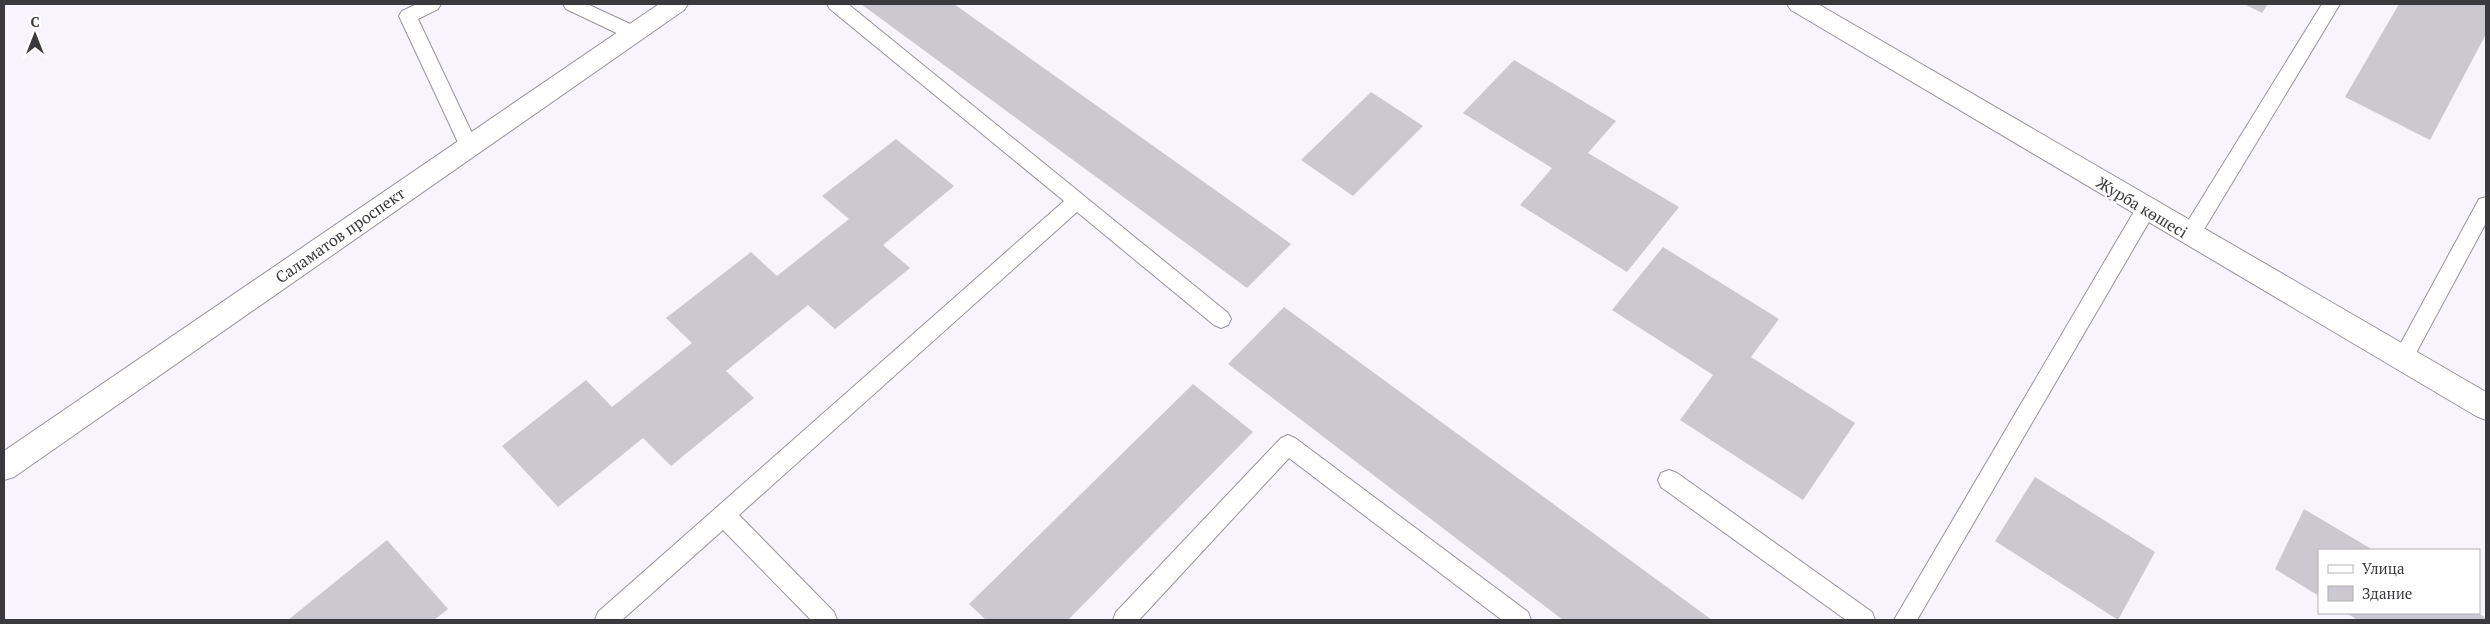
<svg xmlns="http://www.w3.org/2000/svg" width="2490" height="624" viewBox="0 0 2490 624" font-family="'PT Serif',serif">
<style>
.building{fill:#cbc8d1}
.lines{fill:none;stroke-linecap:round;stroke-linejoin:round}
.service-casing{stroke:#97949c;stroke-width:2}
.tertiary-casing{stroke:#97949c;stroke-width:2}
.service{fill:#fff;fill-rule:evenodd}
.tertiary{fill:#fff;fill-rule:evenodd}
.labels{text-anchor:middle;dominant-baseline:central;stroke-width:4;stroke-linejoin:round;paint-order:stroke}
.street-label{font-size:16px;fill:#3a393d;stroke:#fff}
</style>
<rect width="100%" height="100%" fill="#f7f4fd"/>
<!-- building -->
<path class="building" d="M861 4H954L1291 244 1247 288Z
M2244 4H2268L2262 13Z
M2399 4H2486V34L2430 140 2345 97Z
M1514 60 1616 121 1588 153 1679 207 1627 272 1520 205 1552 168 1463 113Z
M1371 92 1423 126 1353 196 1301 160Z
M896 139 954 186 883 245 910 268 835 329 808 305 726 371 754 398 671 466 643 438 558 507 502 446 586 380 612 407 692 343 666 318 751 252 777 276 849 219 822 196Z
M1663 247 1779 319 1751 357 1855 423 1803 500 1680 420 1713 375 1612 310Z
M1284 307 1712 620H1563L1228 364Z
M1193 384 1253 432 1068 620H986L969 604Z
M2035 477 2155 552 2118 620 1995 541Z
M2304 509 2373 550H2319V596L2275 569Z
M387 540 448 609 434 620H288Z
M2346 613H2478L2486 618V620H2358Z"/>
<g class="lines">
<!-- service casing -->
<g class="service-casing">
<path id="service" d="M417 4H441L438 9 418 19 478 146 476 151 469 153 462 151 399 16 402 11Z
M563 4H587L639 28 642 33 639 38 633 40 627 38 566 9Z
M827 4H848L1228 313 1231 319 1228 325 1221 328 1214 325 1077 212 739 515 834 612 837 620H811L723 530 622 620H595L598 612 1064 201 830 9Z
M2322 4H2340L2197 241 2190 243 2183 241 2180 235 2183 229Z
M2486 197V223L2409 366 2402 369 2395 366 2392 360 2395 354 2479 199Z
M2146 201 2153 203 2156 209 2153 215 1917 620H1894L2139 203Z
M1288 435 1295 438 1528 612 1531 620H1502L1289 458 1139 620H1113L1116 612 1281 438Z
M1669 470 1677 473 1872 612 1875 620H1846L1661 487 1658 480 1661 473Z"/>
</g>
<!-- tertiary casing -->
<g class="tertiary-casing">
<path id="tertiary" d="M659 4H688L684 10 14 477 4 480V451Z
M1787 4H1818L2486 392V420L2476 416 1791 10Z"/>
</g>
<!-- service -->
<use href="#service" class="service"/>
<!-- tertiary -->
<use href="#tertiary" class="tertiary"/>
</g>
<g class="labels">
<!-- street labels -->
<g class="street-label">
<text transform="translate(2142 207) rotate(31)">Журба көшесі</text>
<text transform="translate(340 235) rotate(-35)">Саламатов проспект</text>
</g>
</g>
<!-- border -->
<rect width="2490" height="624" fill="none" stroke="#3a393d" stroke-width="10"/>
<!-- legend -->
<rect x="2318" y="549" width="162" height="65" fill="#ffffff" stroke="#b0b0b1"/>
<rect x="2328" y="565" width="25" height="8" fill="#ffffff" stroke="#b0b0b1"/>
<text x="2362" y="574" font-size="15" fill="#3a393d">Улица</text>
<rect x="2328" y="586" width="25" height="15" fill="#cbc8d1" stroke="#b0b0b1"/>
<text x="2362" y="599" font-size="15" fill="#3a393d">Здание</text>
<!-- north arrow -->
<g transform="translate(35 35)" stroke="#ffffff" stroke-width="4" paint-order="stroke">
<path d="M0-4L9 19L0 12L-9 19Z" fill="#3a393d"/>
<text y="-8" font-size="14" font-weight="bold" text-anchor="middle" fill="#3a393d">С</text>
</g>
</svg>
